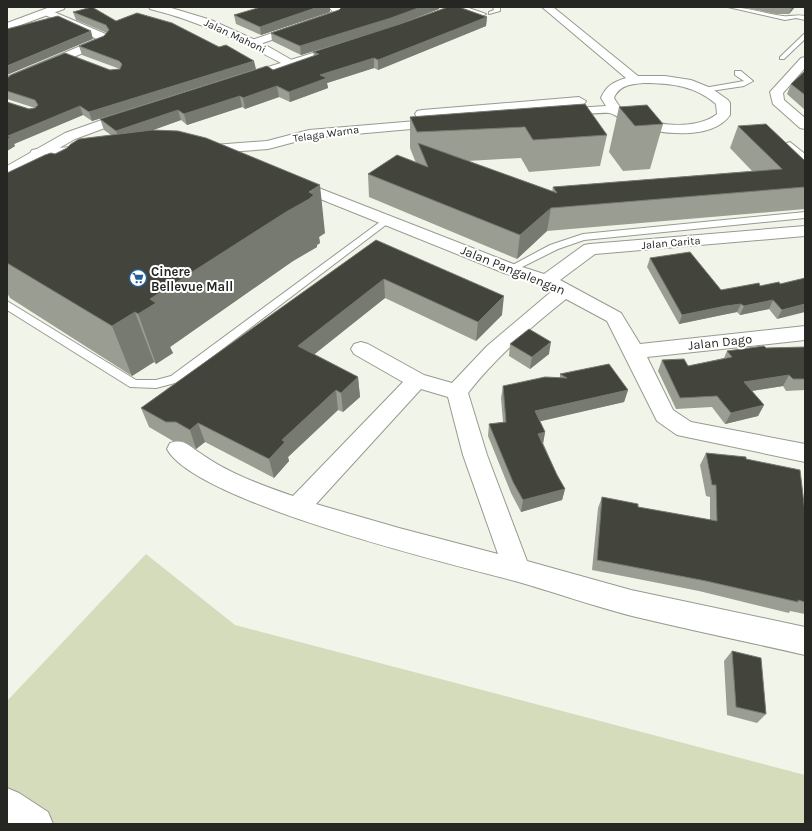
<svg xmlns="http://www.w3.org/2000/svg" width="812" height="831" viewBox="0 0 812 831" font-family="Karla,sans-serif">
<style>
.green{fill:#d4dcbc}
.lines{fill:none;stroke-linecap:round;stroke-linejoin:round}
.service-casing{stroke:#979a8f;stroke-width:2}
.minor-casing{stroke:#979a8f;stroke-width:2}
.tertiary-casing{stroke:#979a8f;stroke-width:2}
.secondary-casing{stroke:#979a8f;stroke-width:2}
.service{fill:#fff;fill-rule:evenodd}
.minor{fill:#fff;fill-rule:evenodd}
.tertiary{fill:#fff;fill-rule:evenodd}
.secondary{fill:#fff;fill-rule:evenodd}
.wall{fill:#9a9d92}
.shaded-wall{fill:#777a70}
.building{fill:#43453c;stroke:#777a70}
.labels{text-anchor:middle;dominant-baseline:central;stroke-width:4;stroke-linejoin:round;paint-order:stroke}
.far-street-label{font-size:11px;fill:#262723;stroke:#fff}
.street-label{font-size:13px;fill:#262723;stroke:#fff}
.poi-label{font-size:13px;font-weight:bold;fill:#262723;stroke:#fff;text-anchor:start}
</style>
<rect width="100%" height="100%" fill="#f1f5e9"/>
<!-- green -->
<path class="green" d="M146 554 235 625 805 775V824H7V701Z"/>
<g class="lines">
<!-- service casing -->
<g class="service-casing">
<path id="service" d="M456 7H466L486 14 483 16Z
M493 7H500V11L489 14V12L494 10Z
M728 7C747 7 765 14 783 16 791 17 797 14 805 16V20L796 18 785 20Z
M805 33V39L784 59H780V57Z
M735 71H741L753 81 744 86 704 92 700 90 704 88 744 81 735 75Z
M790 142 805 154V161L787 147V143Z
M805 212V218L584 240 558 249 514 271H506L505 269 550 245 583 234Z
M388 216 393 219 391 221 179 382 156 388 130 387 7 310V301L136 380H156L171 376Z"/>
</g>
<!-- minor casing -->
<g class="minor-casing">
<path id="minor" d="M329 7H340L344 12 339 17 257 45H249L247 43 249 41 331 13 333 12Z
M542 7H553L638 76H665L691 80 711 88 728 100 730 103V115C711 142 655 134 628 123 622 121 616 114 609 113 594 112 576 116 560 117L555 116 553 113 555 110 560 109 606 106 601 98C606 86 613 82 626 78ZM644 83C671 83 696 86 716 104L717 114C695 132 642 126 621 108 618 105 616 101 614 98 619 85 632 84 644 83Z
M47 9 108 35 110 37 106 43 7 86V77L97 39 43 14 42 12 43 10Z
M805 57V68L783 93 784 100 805 118V129L800 128 773 104 770 92 801 58Z
M579 97 586 101 584 104 422 118 417 117 415 114 417 111 422 110Z
M440 119 445 120 447 123 445 126 310 138 268 149 201 154 196 153 194 150 196 147 201 146 267 141 309 130Z
M90 146 95 147 97 150 95 153 37 157 32 156 30 153 32 150 37 149Z
M293 178 516 265 544 274 584 245 590 244 805 226V236L595 254 560 280 621 313 640 344 805 326V340L647 357 673 410 691 422 805 444V462L677 435 657 421 607 321 566 299C531 327 496 357 468 393L487 455 527 561 631 590 805 627V655C748 642 690 630 632 616 593 606 554 592 515 581 450 564 195 502 167 449L170 443C184 438 189 446 200 453 228 473 261 485 293 496L403 382 354 354 351 349 354 344 361 342 368 344 424 375 452 383 487 346 552 291 541 285 504 273 288 186 285 183 288 180ZM421 389 448 397 463 455 498 554 399 528 316 504Z"/>
</g>
<!-- tertiary casing -->
<g class="tertiary-casing">
<path id="tertiary" d="M50 7H65L64 9 7 30V23Z
M149 7H168L211 20 262 43 297 63 291 67 287 66C242 42 199 21 150 9Z
M7 788 19 793 48 812 53 824H7Z"/>
</g>
<!-- secondary casing -->
<g class="secondary-casing">
<path id="secondary" d="M342 44 348 47 346 49 247 82 243 83 237 79 239 76Z
M130 110 135 111 137 114 135 117 75 139 12 175 7 177V166L65 133Z"/>
</g>
<!-- service -->
<use href="#service" class="service"/>
<!-- minor -->
<use href="#minor" class="minor"/>
<!-- tertiary -->
<use href="#tertiary" class="tertiary"/>
<!-- secondary -->
<use href="#secondary" class="secondary"/>
</g>
<!-- wall -->
<path class="wall" d="M258 7H330V12L261 35 236 24 234 15 259 8Z
M342 7H439V9L392 27 301 55 272 41 271 33 339 10Z
M741 7H795L789 14H776Z
M73 12 116 21 256 69 92 121 83 115 14 144 15 146 7 151V102L29 109 35 108 7 99V78L120 69 82 55 79 46 104 36 107 33 76 20Z
M487 17 486 26 378 70 374 68 327 83 328 88 290 102 279 97 245 109 242 107 187 125 181 120 153 130 325 233 319 237 320 243 317 245V247L293 261 170 347 173 353 156 364 154 362 132 376 10 298 7 293V173L55 154 111 135 104 130 100 119 273 70 314 56 313 52Z
M805 71V110L787 94 791 84Z
M619 107 663 124 650 169 623 171 609 152Z
M410 117 607 135 600 166 529 172 521 158 468 161 552 192 553 187 752 171 730 148 738 126 805 161V209L547 231 517 259 369 197 368 174 416 163 410 148Z
M376 240 502 315 476 341 385 298 314 354 358 377 360 397 343 412 338 410 288 457 289 461 274 478 205 442 196 449 183 441H173L149 427 141 408Z
M650 258 721 290 780 284 805 278 777 319 769 309 740 315 737 312 722 315 679 324 647 267Z
M510 344 549 354 530 369 509 356Z
M805 347V390L786 391 783 386 752 391 764 405 758 416 725 424 712 407 676 409 658 371 662 360 688 366 724 358 727 351 766 348Z
M560 374 628 390 624 402 540 421 545 432 543 443 557 475 565 489 562 500 521 512 511 493 488 436 489 424 503 422 501 398 503 386 560 378Z
M706 453 746 459 805 512V614L790 611 789 613 699 591 592 570 598 508 602 497 638 507 710 520V497L706 496 700 465Z
M732 651 766 714 757 723 727 715 724 661Z"/>
<!-- shaded-wall -->
<path class="shaded-wall" d="M318 7H330V12L261 35 260 27Z
M421 7H439V9L392 27 301 55 300 46Z
M792 7H795L789 14Z
M487 17 486 26 378 70V60Z
M91 31 93 39 7 75V66Z
M374 58V68L327 83 328 88 290 102 289 92 320 75Z
M254 61 256 69 92 121 89 112Z
M277 86 279 97 245 109 243 98Z
M240 96 242 107 187 125 184 114Z
M80 106 83 115 14 144 15 146 7 151V139L8 136Z
M178 110 181 120 120 142 116 131Z
M320 185 325 233 319 237 320 243 317 245V247L293 261 170 347 173 353 156 364 138 314 150 299Z
M551 208 547 231 517 259 520 235Z
M384 279 385 298 301 365 298 346Z
M504 296 502 315 476 341 478 322Z
M773 300 769 309 740 315 744 306Z
M741 304 737 312 722 315 679 324 682 315 726 306Z
M805 304V312L777 319 782 310Z
M135 312 154 362 132 376 112 326Z
M551 342 549 354 530 369 532 357Z
M789 375 783 386 738 393 744 382Z
M358 377 360 397 343 412 341 393Z
M336 390 338 410 288 457 289 461 274 478 269 459 282 440Z
M628 390 624 402 533 423 535 411Z
M764 405 758 416 725 424 731 413Z
M198 423 205 442 196 449 190 430Z
M545 432 543 444 538 434Z
M565 489 562 500 521 512 523 500Z"/>
<!-- building -->
<path class="building" d="M92 7 116 21 137 13 172 23 219 47 226 45 254 61 89 112 80 106 8 136 11 137 7 139V102L29 109 35 108 38 105 35 100 7 91V78L11 75 65 53 110 70 120 69 122 64 119 61 79 46 104 36 109 30 106 25 73 12Z
M261 7H318L260 27 234 15Z
M342 7H421L391 18 300 46 271 33 339 10Z
M448 7H459L487 17 378 60 374 58 320 75 327 78 289 92 277 86 243 98 240 96 184 114 178 110 116 131 100 119 267 66 273 70 319 54 313 52 400 24Z
M58 16 91 31 7 66V29Z
M805 71V95L791 84Z
M585 104 607 135 533 140 525 127 417 132 410 117Z
M647 105 663 124 635 126 619 107Z
M766 124 805 161V187L551 208 520 235 368 174 397 155 428 167 418 143 557 193 553 187 782 169 738 126Z
M152 130 178 131 206 138 320 185 309 192 314 195 310 198H311L286 212 150 299 156 303 138 314 135 312 112 326 7 263V173L45 155 51 153 55 154 67 148 71 144 79 139Z
M376 240 504 296 478 322 384 279 298 346 358 377 341 393 336 390 282 440 285 442 269 459 198 423 190 430 176 422H166L141 408Z
M690 252 721 290 759 283 760 286 779 282 780 284 805 278V304L782 310 773 300 744 306 741 304 726 306 682 315 650 258Z
M529 329 551 342 532 357 510 344Z
M764 346 766 348 805 347V379H793L789 375 744 382 764 405 731 413 717 396 680 398 662 360 684 359 688 366 732 357 727 351Z
M609 364 628 390 535 411 545 432 538 434 557 475 565 489 523 500 513 482 489 424 506 422 503 386 545 377 567 378 560 374Z
M706 453 746 457V459L800 470 805 512V602L798 600V602L706 581 597 560 602 497 638 504V507L717 521 716 485H712Z
M732 651 761 658 766 714 736 707Z"/>
<!-- icons -->
<defs>
<g id="supermarket-ring" transform="scale(0.9)"><circle r="9.5" fill="#fff" stroke="#255d95" stroke-width="1.5"/><path d="M-6-5.5h2.5l.6 2H6L4.5 2H-2.5L-4.4-4H-6ZM-1.5 3.2a1.3 1.3 0 1 0 .1 0ZM3 3.2a1.3 1.3 0 1 0 .1 0Z" fill="#255d95"/></g>
</defs>
<g fill-rule="evenodd">
<use href="#supermarket-ring" x="138" y="278"/>
</g>
<g class="labels">
<!-- far-street labels -->
<g class="far-street-label">
<text transform="translate(235 36) rotate(25)">Jalan Mahoni</text>
<text transform="translate(326 134) rotate(-8)">Telaga Warna</text>
<text transform="translate(671 243) rotate(-5)">Jalan Carita</text>
</g>
<!-- street labels -->
<g class="street-label">
<text transform="translate(513 270) rotate(22)">Jalan Pangalengan</text>
<text transform="translate(720 342) rotate(-6)">Jalan Dago</text>
</g>
<!-- poi labels -->
<g class="poi-label">
<text x="151" y="271">Cinere<tspan x="151" dy="15">Bellevue Mall</tspan></text>
</g>
</g>
<!-- border -->
<rect width="812" height="831" fill="none" stroke="#262723" stroke-width="16"/>
</svg>
